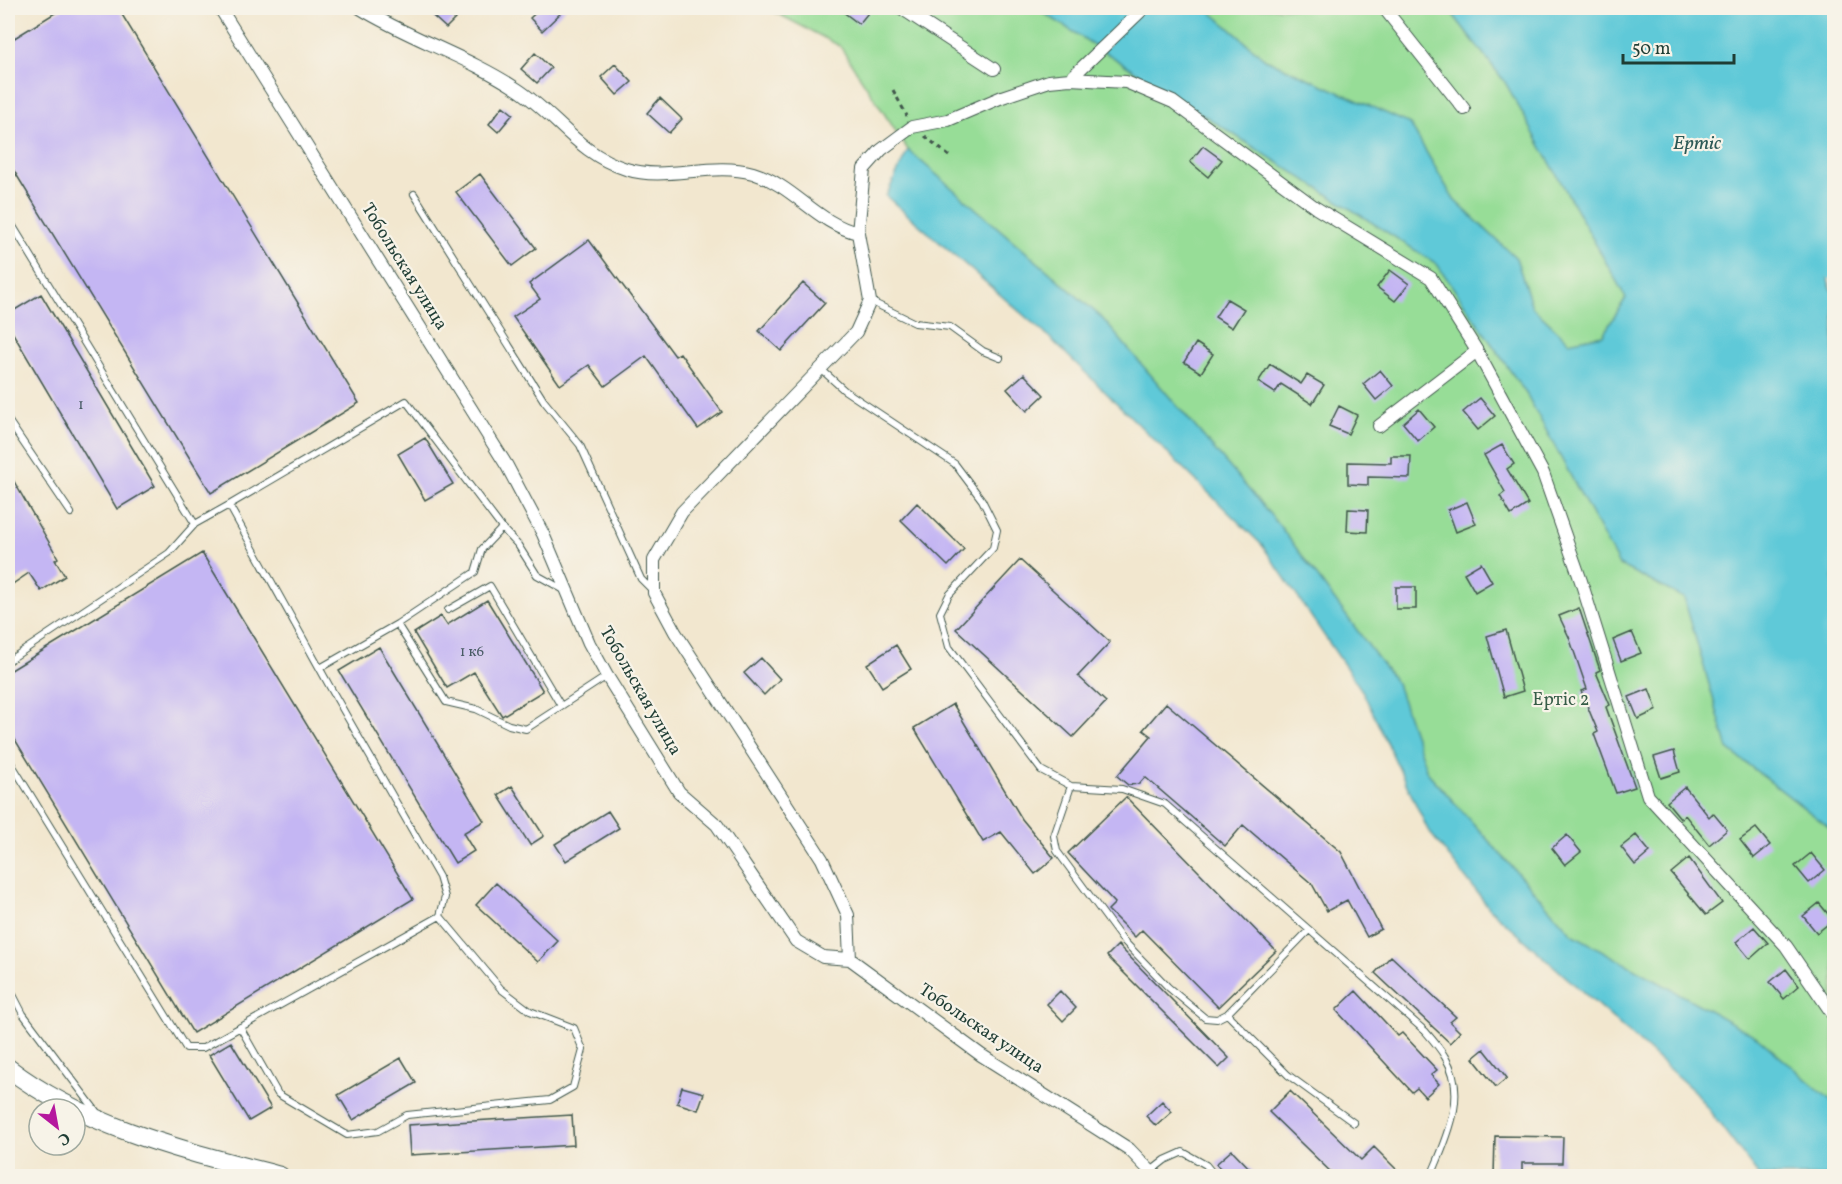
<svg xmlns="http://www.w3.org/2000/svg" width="1842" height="1184" viewBox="0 0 1842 1184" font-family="Vollkorn,serif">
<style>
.green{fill:#97dd97;stroke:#5b8d66;stroke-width:1.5}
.water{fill:#5ec9d8;stroke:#3e8386;stroke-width:1.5}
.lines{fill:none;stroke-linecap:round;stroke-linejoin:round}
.river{stroke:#5ec9d8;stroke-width:27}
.building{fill:#c4b6f3}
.service-casing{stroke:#3f564b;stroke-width:8}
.minor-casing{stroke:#3f564b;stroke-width:14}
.secondary-casing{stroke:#3f564b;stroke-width:20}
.path{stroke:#3f564b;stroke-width:3;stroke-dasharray:4.5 4.5;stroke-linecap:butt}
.service{stroke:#fff;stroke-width:6}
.minor{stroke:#fff;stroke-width:12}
.secondary{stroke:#fff;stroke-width:18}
.labels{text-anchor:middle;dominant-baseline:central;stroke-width:4.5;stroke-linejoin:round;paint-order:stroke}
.number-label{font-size:15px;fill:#485b64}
.street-label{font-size:18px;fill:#1f3d34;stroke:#f7f3e8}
.park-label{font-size:18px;fill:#375d48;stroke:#f7f3e8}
.water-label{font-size:20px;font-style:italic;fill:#2c5955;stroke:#f7f3e8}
</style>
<rect width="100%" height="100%" fill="#f7f3e8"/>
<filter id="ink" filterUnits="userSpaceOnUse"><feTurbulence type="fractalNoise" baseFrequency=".0167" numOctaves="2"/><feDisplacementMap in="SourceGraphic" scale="12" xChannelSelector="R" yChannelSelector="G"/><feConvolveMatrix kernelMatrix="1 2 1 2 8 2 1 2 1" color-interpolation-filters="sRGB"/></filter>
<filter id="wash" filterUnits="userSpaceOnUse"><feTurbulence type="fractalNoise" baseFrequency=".008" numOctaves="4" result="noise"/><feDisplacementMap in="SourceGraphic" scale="24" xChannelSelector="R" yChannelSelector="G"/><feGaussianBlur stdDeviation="1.35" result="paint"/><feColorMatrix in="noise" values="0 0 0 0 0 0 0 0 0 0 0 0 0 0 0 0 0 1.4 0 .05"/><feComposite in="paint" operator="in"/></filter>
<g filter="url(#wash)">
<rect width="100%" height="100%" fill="#f2e7cf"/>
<!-- green -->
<path class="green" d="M767 8H1036L1437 264 1527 395 1619 565 1684 598 1728 749 1834 831V1103L1757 1037 1572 934 1427 772 1397 684 1279 525 1101 317 908 150 840 46Z
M1206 8H1448L1505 82 1626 298 1603 335 1569 342 1532 307 1516 258 1454 200 1410 124 1265 59Z"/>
<!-- water -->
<path class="water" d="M1036 8H1206L1265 59 1410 124 1454 200 1516 258 1532 307 1569 342 1603 335 1626 298 1505 82 1448 8H1834V250L1825 271 1834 296V831L1728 749 1684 598 1619 565 1527 395 1437 264Z
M908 150 1101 317 1279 525 1397 684 1427 772 1572 934 1757 1037 1834 1103V1176H1759L1695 1092 1490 909 1428 830 1363 692 1262 545 1050 338 886 196Z"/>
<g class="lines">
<!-- river -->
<path class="river" d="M1813 225 1834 266"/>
</g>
<g id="blocks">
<!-- building -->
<path class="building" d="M63 8H118L359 403 211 493 8 161V42Z
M424 8H466L446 28Z
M541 8H566L542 31 530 18Z
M838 8H872L859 24Z
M535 53 551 68 537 83 521 69Z
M615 64 632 82 617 95 601 77Z
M660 98 682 119 669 133 647 113Z
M503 106 513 114 498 132 489 124Z
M1203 146 1222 160 1208 177 1190 162Z
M480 174 536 248 512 266 456 192Z
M589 240 675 356 680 353 722 412 698 429 646 356 605 386 589 365 560 385 513 317 540 299 529 284Z
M1390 270 1409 284 1395 301 1377 287Z
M803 283 825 303 781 351 759 331Z
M41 294 155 486 117 509 8 325V314Z
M1227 299 1244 309 1232 328 1215 317Z
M1196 343 1213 354 1201 373 1184 362Z
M1270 364 1301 384 1307 375 1324 385 1312 404 1281 384 1275 393 1258 382Z
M1380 370 1393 386 1376 400 1363 384Z
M1024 374 1044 395 1027 411 1007 389Z
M1480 398 1495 416 1478 430 1463 412Z
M1339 406 1357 415 1348 434 1329 426Z
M1419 409 1434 427 1418 441 1403 423Z
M425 438 453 484 425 500 398 454Z
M1502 445 1514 464 1507 469 1528 504 1511 515 1500 496 1505 492 1484 455Z
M1391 456H1411L1410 478 1368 477V485L1348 484V462L1391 463Z
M8 471 58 558 55 560 65 576 41 591 29 573 8 587Z
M1467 502 1476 524 1456 532 1448 510Z
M917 503 964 549 948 566 901 520Z
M1348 509 1368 510 1367 532 1347 531Z
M202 553 413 899 193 1033 8 728V672Z
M1020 560 1110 642 1078 676 1106 702 1073 737 956 629Z
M1481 563 1492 582 1475 592 1464 573Z
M1396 587H1416V609H1396Z
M487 600 543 691 502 716 474 672 447 688 414 633 441 616 447 625Z
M1579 608 1600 670 1596 672 1610 705 1606 707 1635 787 1616 793 1594 734 1598 732 1581 691 1587 689 1569 637 1559 616Z
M1506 630 1523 691 1504 697 1487 636Z
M1632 632 1641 653 1621 661 1613 640Z
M896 645 911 669 882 687 867 664Z
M379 647 484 821 463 833 474 851 455 863 339 671Z
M761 658 780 679 764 695 744 673Z
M1649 689 1657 710 1638 719 1629 697Z
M1166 703 1341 852 1381 929 1367 937 1347 900 1327 911 1312 884 1243 825 1225 846 1145 777 1139 784 1128 785 1117 776 1151 736 1143 730Z
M953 704 1022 819 1054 858 1035 874 1001 832 983 842 914 728Z
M1674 751 1680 772 1661 778 1654 757Z
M512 786 544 836 530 845 498 795Z
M1685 787 1709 817 1713 813 1727 830 1709 845 1685 815 1681 819 1667 802Z
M1126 797 1276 951 1218 1007 1142 930 1135 937 1108 910 1115 903 1068 853Z
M608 811 619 828 566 861 555 844Z
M1756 828 1770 845 1754 858 1740 840Z
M1567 835 1581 852 1565 865 1552 848Z
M1636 835 1650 852 1635 865 1621 847Z
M1811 853 1825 870 1809 883 1795 866Z
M1689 858 1722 903 1706 915 1671 873Z
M496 883 558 941 538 962 476 905Z
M1819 903 1833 920 1817 933 1803 916Z
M1754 927 1768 943 1750 959 1736 942Z
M1118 945 1229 1058 1219 1068 1107 956Z
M1391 956 1456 1017 1450 1022 1460 1032 1450 1043 1375 973Z
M1786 969 1799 986 1784 999 1770 982Z
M1060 991 1076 1008 1063 1021 1047 1004Z
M1356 991 1398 1036 1402 1033 1437 1070 1431 1075 1439 1084 1425 1097 1417 1088 1412 1092 1336 1010Z
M231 1042 271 1108 249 1121 209 1055Z
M1484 1049 1507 1078 1496 1087 1473 1058Z
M401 1058 416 1083 353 1120 338 1095Z
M682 1087 704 1093 698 1110 677 1103Z
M1290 1091 1361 1160 1374 1147 1403 1176H1335L1269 1112Z
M1162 1101 1172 1112 1156 1126 1146 1116Z
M572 1115 574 1145 410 1155 408 1125Z
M1495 1136 1563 1137 1562 1163H1522V1176H1494Z
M1232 1150 1257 1176H1228L1216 1164Z"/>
</g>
</g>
<g filter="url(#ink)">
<use href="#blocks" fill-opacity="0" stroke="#3f564b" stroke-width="1.5"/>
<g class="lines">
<!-- service casing -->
<g class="service-casing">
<path id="service" d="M414 194 544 401 580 445 641 579 654 592
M8 218 195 524
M870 301 915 323 950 327 983 351 1000 358
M822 370 844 390 955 464 982 500 997 530 993 548 949 595 940 613 949 647 1041 770 1071 786 1122 789 1165 804 1425 1031C1432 1039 1440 1048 1445 1057 1469 1095 1446 1140 1431 1176
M8 420 71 513
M502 528 518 545 537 575 564 590
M448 610 490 586 561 706
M397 624 446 702 476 709 509 725 526 729 607 676
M8 661 169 553 195 524 229 505
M8 758 186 1048H203L440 916 445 897 439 877 330 687 229 505 406 401 502 528 482 549 475 572 397 624 320 668
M1071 786 1054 836 1057 851 1121 938 1168 987 1205 1018 1217 1019 1227 1014 1308 931
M8 985 23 1014 96 1111
M1227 1014 1288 1075 1354 1123
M240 1027 278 1094 347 1135 378 1131 407 1115 550 1100 573 1087 583 1050 574 1028 530 1011 501 989 440 916
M1151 1171 1165 1160 1183 1152 1206 1165 1215 1176"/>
</g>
<!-- minor casing -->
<g class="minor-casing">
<path id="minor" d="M220 8 507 466 543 534 589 643 607 676 679 792 717 825 796 941 823 957 850 959 981 1055 1129 1149 1155 1176
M360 8C410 39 467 56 517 89 557 115 578 154 626 169 666 182 712 161 753 173 795 186 816 223 858 233
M901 8 994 69
M1384 8 1464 109
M1070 79 1144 8
M1379 426 1477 351
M850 959 848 915 822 859 675 632 654 593V560L682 512 856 332 870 301 858 233 864 169 881 150 912 127 948 120 1002 97 1049 81 1070 79 1126 82 1173 102 1316 208 1431 278 1477 351 1543 473 1581 581 1648 796 1786 946 1834 1016"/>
</g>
<!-- secondary casing -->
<g class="secondary-casing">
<path id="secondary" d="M8 1068C86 1128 186 1151 280 1176"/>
</g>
<!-- path -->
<path class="path" d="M893 90 907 116
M925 136 949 156"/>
<!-- service -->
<use href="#service" class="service"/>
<!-- minor -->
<use href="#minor" class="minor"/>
<!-- secondary -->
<use href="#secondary" class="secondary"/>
</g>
</g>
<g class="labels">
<!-- number labels -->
<g class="number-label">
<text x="81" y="405">1</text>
<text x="472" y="652">1 к6</text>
</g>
<!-- street labels -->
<g class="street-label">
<text transform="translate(404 267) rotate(58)">Тобольская улица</text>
<text transform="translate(640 691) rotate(60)">Тобольская улица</text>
<text transform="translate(981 1029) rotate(34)">Тобольская улица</text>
</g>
<!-- park labels -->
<g class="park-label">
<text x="1561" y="700">Ертіс 2</text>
</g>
<!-- water labels -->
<g class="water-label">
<text x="1697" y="144">Ертіс</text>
</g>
</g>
<!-- margin -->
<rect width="1842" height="1184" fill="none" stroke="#f7f3e8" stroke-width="30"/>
<!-- north arrow -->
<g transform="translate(57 1127) rotate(149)"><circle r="28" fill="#f7f3e8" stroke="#a1aaa0" stroke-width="1.5"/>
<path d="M0-4.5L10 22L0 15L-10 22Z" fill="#b5179e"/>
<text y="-9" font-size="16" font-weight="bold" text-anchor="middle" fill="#1f3d34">С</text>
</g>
<!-- scale -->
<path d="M1623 54v9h111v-9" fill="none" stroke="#1f3d34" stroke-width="3"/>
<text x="1632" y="54" font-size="18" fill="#1f3d34" stroke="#f7f3e8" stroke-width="4.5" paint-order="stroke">50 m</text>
</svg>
